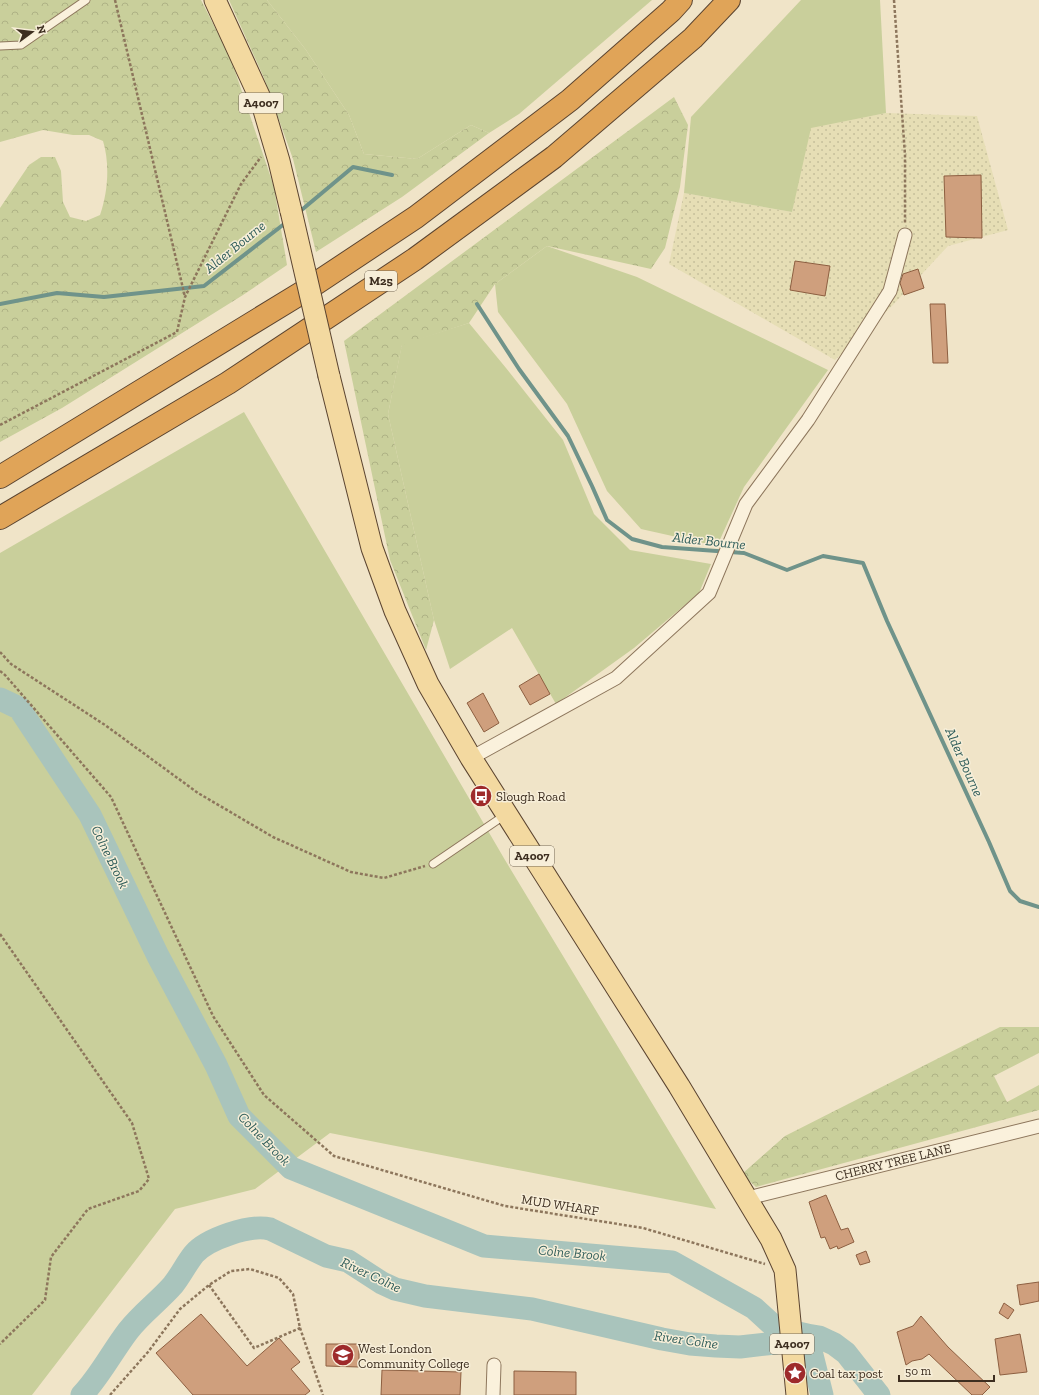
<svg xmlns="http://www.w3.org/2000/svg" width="1039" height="1395" viewBox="0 0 1039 1395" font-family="'Zilla Slab',serif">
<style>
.farmland{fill:url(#farmland-dots)}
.green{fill:#c9cf9b}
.forest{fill:url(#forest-crowns)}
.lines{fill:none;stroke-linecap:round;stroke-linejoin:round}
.stream{stroke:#6f938a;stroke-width:4}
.river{stroke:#a9c4bc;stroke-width:23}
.building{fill:#cf9f7d;stroke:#8d5f41}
.service-casing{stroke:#8d765c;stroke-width:9}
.minor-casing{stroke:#8d765c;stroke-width:15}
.primary-casing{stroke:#5b4430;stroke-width:23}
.motorway-casing{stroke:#5b4430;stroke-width:24}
.path{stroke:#8d765c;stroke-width:2.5;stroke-dasharray:3 2;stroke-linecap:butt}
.service{stroke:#faf1dc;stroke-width:7}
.minor{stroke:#faf1dc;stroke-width:13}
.primary{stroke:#f3d9a0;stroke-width:21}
.motorway{stroke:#e0a458;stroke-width:22}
.primary-bridge-casing{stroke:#5b4430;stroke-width:23;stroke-linecap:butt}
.primary-bridge{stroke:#f3d9a0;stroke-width:21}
.labels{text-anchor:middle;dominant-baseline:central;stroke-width:3;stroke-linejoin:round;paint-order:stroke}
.shield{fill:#f7eed8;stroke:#756857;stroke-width:1}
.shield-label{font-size:12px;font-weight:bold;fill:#3d2e20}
.poi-label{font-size:13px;fill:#3d2e20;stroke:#f7eed8;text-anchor:start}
.street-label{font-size:13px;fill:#3d2e20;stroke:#f7eed8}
.water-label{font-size:14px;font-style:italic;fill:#2f5d5a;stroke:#f7eed8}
</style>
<defs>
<pattern id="farmland-dots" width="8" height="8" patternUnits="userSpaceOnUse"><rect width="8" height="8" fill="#e6deb5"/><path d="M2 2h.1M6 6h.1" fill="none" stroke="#c6bf9b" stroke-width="1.8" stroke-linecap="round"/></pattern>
<pattern id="forest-crowns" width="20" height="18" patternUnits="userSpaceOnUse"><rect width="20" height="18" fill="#c9cf9b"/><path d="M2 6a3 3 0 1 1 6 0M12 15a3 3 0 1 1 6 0" fill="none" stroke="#aeb285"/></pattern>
</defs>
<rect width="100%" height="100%" fill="#f0e4c8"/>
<!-- farmland -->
<path class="farmland" d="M886 113 977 116 1008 230 948 246 893 305 835 360 669 264 684 193 792 212 807 128Z"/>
<!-- green -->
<path class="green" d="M267 0H652L519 114 489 133 471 125 417 159 364 154 349 115 306 50Z
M801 0H880L886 113 811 128 792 212 684 193 691 117Z
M547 246 637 277 828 370 744 487 717 546 641 529 607 491 567 404 498 312 495 284Z
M469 323 506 368 563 440 594 514 630 550 711 564 699 593 634 648 556 704 512 628 450 669 434 620 388 414 402 344Z
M244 412 505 860 716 1209 330 1133 255 1189 175 1209 32 1395H0V553Z"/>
<!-- forest -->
<path class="forest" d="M0 0H201L231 59 274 187 287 265 243 295 62 408 0 442V208L29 165 41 157H55L61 171 63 202 70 217 86 221 100 215C108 192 110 164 103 141L89 135H73L43 130 0 142Z
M229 0H267L306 50 349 115 364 154 417 159 471 125 489 133 402 197 316 252 293 159 264 78Z
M674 97 688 125 680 187 665 248 651 269 547 246 495 284 469 323 402 345 388 414 434 620 426 650 390 560 344 341Z
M1000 1027H1039V1053L994 1076 1007 1102 1039 1085V1110L756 1187 742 1174 785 1136Z"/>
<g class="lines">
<!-- stream -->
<path class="stream" d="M298 213 353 167 392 175
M0 304 57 293 104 297 204 286 288 221
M477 304 519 369 568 436 592 486 607 520 632 539 662 547 744 553 787 570 823 556 863 563 887 621 989 842 1010 891 1020 901 1039 907"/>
<!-- river -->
<path class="river" d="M0 699 19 708 90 815 158 956 216 1065 239 1116 291 1168 484 1246 672 1262 754 1308 776 1328 807 1335 822 1395
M82 1395C100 1376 112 1352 128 1331 141 1314 159 1301 173 1285 181 1275 186 1264 194 1254 207 1239 250 1224 270 1229L326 1256 348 1261 382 1283 395 1289 425 1296 532 1309 662 1339 690 1344 716 1346 740 1347 775 1343 807 1335 819 1337 834 1344 846 1353 879 1395"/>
</g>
<!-- building -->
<path class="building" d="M981 175 982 238 946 237 944 176Z
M795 261 830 266 825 296 790 290Z
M918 269 924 288 904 295 900 283 903 274Z
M930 304H945L948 363H933Z
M539 674 550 694 530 705 519 686Z
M483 693 499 723 484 732 467 703Z
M826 1195 841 1230 848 1228 854 1242 838 1249 837 1246 830 1249 825 1237 821 1238 809 1202Z
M866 1251 870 1262 860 1265 856 1255Z
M1039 1282V1301L1020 1305 1017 1285Z
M1004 1303 1014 1310 1008 1319 999 1313Z
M201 1314 247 1366 279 1338 300 1362 291 1369 310 1391 305 1395H193L156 1353Z
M921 1316 948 1347 990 1387 982 1395H972L929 1354 922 1359 912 1361 906 1365 897 1332 913 1326Z
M1020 1334 1027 1372 1000 1375 995 1339Z
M326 1344H359V1367L326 1366Z
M382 1370 461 1372 460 1395H381Z
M514 1371 576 1372V1395H514Z"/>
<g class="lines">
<!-- service casing -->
<g class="service-casing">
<path id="service" d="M0 46 21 45 86 0
M433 864 505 815"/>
</g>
<!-- minor casing -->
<g class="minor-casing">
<path id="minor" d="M471 758 616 678 709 593 746 504 808 420 890 291 905 235
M748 1198 1039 1126
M493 1395 494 1365"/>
</g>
<!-- primary casing -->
<g class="primary-casing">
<path id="primary" d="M215 0 261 100 279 161 291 211
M329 376 372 548 395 611 428 684 471 758 679 1086 771 1239 785 1270 797 1395"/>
</g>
<!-- motorway casing -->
<g class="motorway-casing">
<path id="motorway" d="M0 477 303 292 416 217 570 100 671 11 681 0
M0 518 228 383 415 259 554 157 693 38 729 0"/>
</g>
<!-- path -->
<path class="path" d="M115 0 185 297
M894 0 905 155V223
M0 425 177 332 185 297 241 184 261 157
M0 652 11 664 105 725 198 793 273 837 351 872 384 878 425 866
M0 671 5 675 111 797 213 1016 264 1095 334 1156 505 1206 643 1228 765 1264
M0 934 132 1123 149 1179 139 1191 88 1209 51 1257 45 1300 0 1344
M209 1285 254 1348 300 1328
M110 1395 148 1352 180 1309 209 1285 231 1271 250 1269 279 1278 293 1294 300 1328 323 1395"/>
<!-- service -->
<use href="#service" class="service"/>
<!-- minor -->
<use href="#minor" class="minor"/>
<!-- primary -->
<use href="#primary" class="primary"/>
<!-- motorway -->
<use href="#motorway" class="motorway"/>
<!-- primary-bridge casing -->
<g class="primary-bridge-casing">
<path id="primary-bridge" d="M291 211 329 376"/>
</g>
<!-- primary-bridge -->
<use href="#primary-bridge" class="primary-bridge"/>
</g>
<!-- icons -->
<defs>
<g id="bus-disc" transform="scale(1.15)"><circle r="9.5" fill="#9e2a2b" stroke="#f7eed8"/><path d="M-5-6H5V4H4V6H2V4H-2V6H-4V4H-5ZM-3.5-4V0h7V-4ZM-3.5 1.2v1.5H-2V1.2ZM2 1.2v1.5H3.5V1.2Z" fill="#fff"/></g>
<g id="school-disc" transform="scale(1.15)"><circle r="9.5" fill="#9e2a2b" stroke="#f7eed8"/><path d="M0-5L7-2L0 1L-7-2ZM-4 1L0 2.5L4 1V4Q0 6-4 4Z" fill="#fff"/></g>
<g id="sight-disc" transform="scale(1.15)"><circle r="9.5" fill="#9e2a2b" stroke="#f7eed8"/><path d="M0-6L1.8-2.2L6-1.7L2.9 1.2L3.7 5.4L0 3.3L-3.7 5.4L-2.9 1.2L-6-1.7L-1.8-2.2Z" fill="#fff"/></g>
</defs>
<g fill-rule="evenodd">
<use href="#bus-disc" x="481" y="796"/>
<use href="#school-disc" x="343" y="1355"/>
<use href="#sight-disc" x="795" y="1373"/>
</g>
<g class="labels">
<!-- shield labels -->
<g class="shield">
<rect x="239" y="93" width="44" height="20" rx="3"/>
<rect x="365" y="271" width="32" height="20" rx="3"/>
<rect x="510" y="846" width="44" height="20" rx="3"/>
<rect x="770" y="1334" width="44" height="20" rx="3"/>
</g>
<g class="shield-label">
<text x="261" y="103">A4007</text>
<text x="381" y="281">M25</text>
<text x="532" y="856">A4007</text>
<text x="792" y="1344">A4007</text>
</g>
<!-- poi labels -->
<g class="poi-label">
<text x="496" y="796">Slough Road</text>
<text x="358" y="1348">West London<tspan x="358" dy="15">Community College</tspan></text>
<text x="810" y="1373">Coal tax post</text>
</g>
<!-- street labels -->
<g class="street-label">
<text transform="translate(893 1162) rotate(-14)">CHERRY TREE LANE</text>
<text transform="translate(560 1205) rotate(9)">MUD WHARF</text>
</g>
<!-- water labels -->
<g class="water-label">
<text transform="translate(235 247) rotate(-39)">Alder Bourne</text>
<text transform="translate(709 541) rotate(6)">Alder Bourne</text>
<text transform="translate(964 762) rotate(66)">Alder Bourne</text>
<text transform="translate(110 857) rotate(64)">Colne Brook</text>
<text transform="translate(264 1139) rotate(46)">Colne Brook</text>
<text transform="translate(572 1253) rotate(5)">Colne Brook</text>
<text transform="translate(371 1275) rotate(25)">River Colne</text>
<text transform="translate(686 1340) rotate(8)">River Colne</text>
</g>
</g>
<!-- north arrow -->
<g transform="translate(32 32) rotate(75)" stroke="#f7eed8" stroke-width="3" paint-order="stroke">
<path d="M0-3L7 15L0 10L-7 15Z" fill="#3d2e20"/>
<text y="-6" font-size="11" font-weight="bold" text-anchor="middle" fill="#3d2e20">N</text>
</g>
<!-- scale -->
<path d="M899 1375v6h95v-6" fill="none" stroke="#3d2e20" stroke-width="2"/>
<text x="905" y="1375" font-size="12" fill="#3d2e20" stroke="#f7eed8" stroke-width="3" paint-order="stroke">50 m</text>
</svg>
